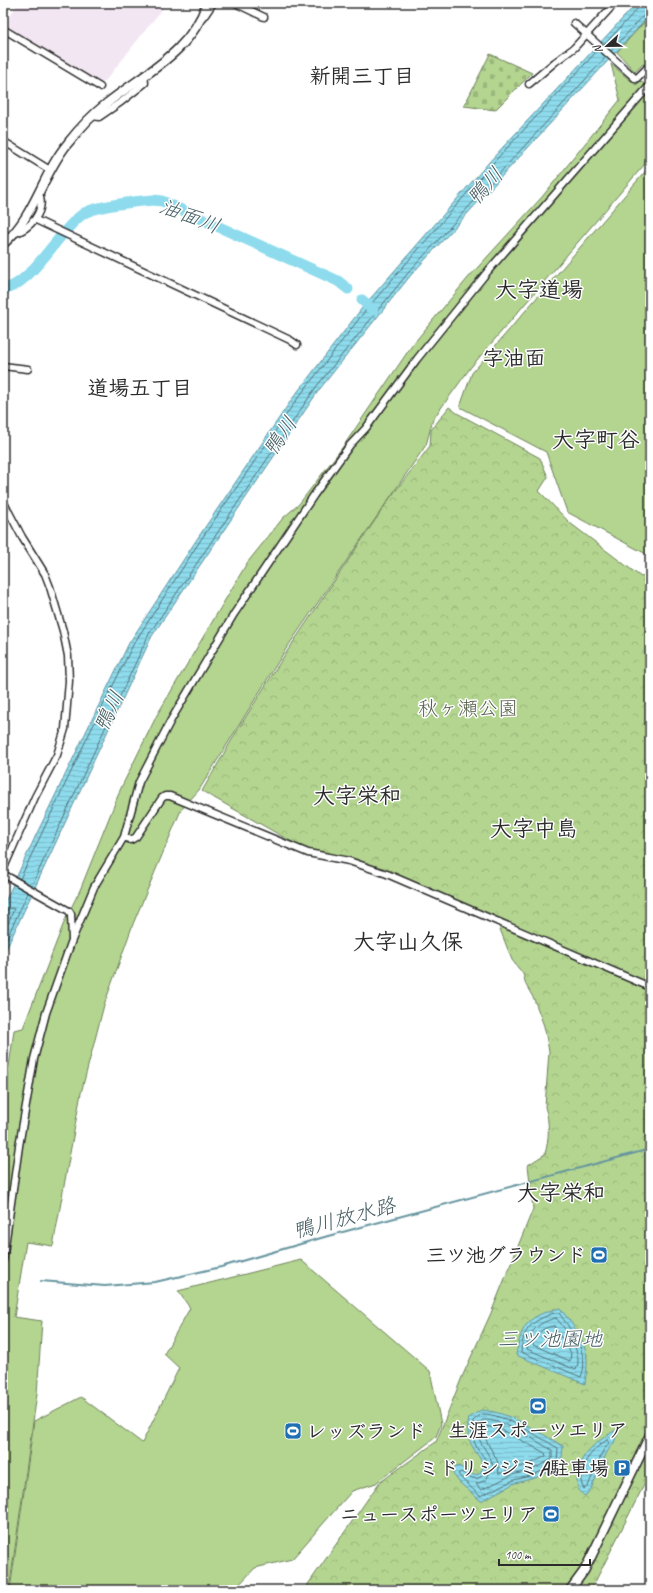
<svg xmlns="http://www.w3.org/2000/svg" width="653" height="1593" viewBox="0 0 653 1593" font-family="Caveat,'Klee One',sans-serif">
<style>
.built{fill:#f2e6f2}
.grass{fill:#b3d58f;stroke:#6f805d}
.cemetery{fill:url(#cemetery-stones);stroke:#6f805d}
.park{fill:url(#park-crowns);stroke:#6f805d}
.water{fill:url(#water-rules);stroke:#66959f}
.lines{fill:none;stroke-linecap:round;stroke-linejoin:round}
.shore{stroke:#527178;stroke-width:1}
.stream{stroke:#66959f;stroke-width:2}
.river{stroke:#8ddbec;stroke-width:11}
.street-casing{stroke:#2b2b2b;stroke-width:9}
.secondary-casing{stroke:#2b2b2b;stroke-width:11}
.street{stroke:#fff;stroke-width:6}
.secondary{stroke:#fff;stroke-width:8}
.labels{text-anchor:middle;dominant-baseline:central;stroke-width:3;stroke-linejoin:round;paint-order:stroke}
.park-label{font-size:20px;fill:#545e49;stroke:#fff}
.poi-label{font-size:20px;font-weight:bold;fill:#2b2b2b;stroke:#fff;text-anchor:end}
.neighbourhood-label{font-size:21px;font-weight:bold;fill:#2b2b2b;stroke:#fff}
.water-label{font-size:21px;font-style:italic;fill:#486065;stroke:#fff}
.quarter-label{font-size:22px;font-weight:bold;fill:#2b2b2b;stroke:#fff}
</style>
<defs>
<pattern id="cemetery-stones" width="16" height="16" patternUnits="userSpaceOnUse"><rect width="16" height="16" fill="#b3d58f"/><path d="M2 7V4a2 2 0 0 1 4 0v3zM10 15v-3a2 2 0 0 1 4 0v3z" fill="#9ab77c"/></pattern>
<pattern id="park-crowns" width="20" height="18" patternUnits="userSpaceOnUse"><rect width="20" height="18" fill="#b3d58f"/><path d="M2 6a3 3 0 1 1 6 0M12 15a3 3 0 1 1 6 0" fill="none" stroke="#9ab77c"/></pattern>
<pattern id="water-rules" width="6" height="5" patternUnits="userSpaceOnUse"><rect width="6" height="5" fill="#8ddbec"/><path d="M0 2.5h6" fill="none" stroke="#7abccb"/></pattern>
</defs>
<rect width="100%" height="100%" fill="#fff"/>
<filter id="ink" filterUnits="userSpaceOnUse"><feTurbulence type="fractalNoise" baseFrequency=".025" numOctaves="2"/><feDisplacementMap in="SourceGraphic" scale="8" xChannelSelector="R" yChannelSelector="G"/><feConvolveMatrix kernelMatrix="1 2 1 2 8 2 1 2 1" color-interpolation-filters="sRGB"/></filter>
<g filter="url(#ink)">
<!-- built -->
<path class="built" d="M18 3H167L106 80 101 84 3 27Z"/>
<!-- grass -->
<path class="grass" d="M650 16V70L643 64 635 72 617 52Z
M611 64 636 85 641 81 650 89V158L471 367 433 419 426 445 286 649 199 790 181 810 133 924 104 1005 81 1093 53 1246 26 1242 14 1317 42 1321 37 1394 9 1590H3V1110L14 1030 23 1028 65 920 80 890 121 788 157 715 247 563 283 518 299 504 342 448 413 344 468 278 542 197 620 100Z
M650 166V556L567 512 546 452 460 407 472 373Z
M301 1260 430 1371 441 1424 436 1437 376 1483 352 1491 292 1559 255 1568 234 1590H10L34 1421 81 1397 142 1443 179 1368 164 1354 190 1308 178 1291Z"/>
<!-- cemetery -->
<path class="cemetery" d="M490 54 532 73 495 110 464 106Z"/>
<!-- park -->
<path class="park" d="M449 407 457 413 540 458 548 477 539 491 570 523 641 577 650 575V1473L591 1590H304L379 1483 436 1442 462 1377 491 1313 533 1209 528 1165 545 1154C549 1139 550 1122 545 1107L549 1051 544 1026 534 999 526 985 523 974 512 960 496 919 414 884 308 851 202 791 237 731 284 656 390 498 430 446 431 430Z"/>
<!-- water -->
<path class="water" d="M637 3H650V15L411 275 319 390 152 636 3 956V906L36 835 129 643 197 539 292 399 362 308 490 161Z
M560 1308C568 1319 582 1335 585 1349 589 1360 586 1373 585 1384L516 1355C522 1323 528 1316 560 1308Z
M481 1410C511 1412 538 1432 563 1446L561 1466 535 1478 515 1483 481 1501 460 1483 453 1474 454 1468 459 1466 473 1475 479 1474 484 1466C475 1447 464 1443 469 1418Z
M619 1428 614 1443 607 1452 591 1489 585 1496C579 1492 577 1487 577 1481 576 1454 599 1440 619 1428Z"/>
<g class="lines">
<!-- shore -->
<path class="shore" d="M604 45 639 7 640 3
M611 51 645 14 650 12
M20 879 90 732 133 645 200 541 295 402 365 311 493 163 598 50
M32 885 149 634 316 387 408 273 606 57
M3 911 12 908 14 909 3 935
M3 946 28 893
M554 1313H559C571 1330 591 1355 581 1377L521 1352C523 1328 532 1321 554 1313Z
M556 1318C566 1329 584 1354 576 1370L527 1349C528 1331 539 1322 556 1318Z
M554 1326 571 1353 570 1361 533 1345C534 1334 543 1327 554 1326Z
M482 1414C507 1414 536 1436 558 1448L557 1463 534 1475 514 1480 480 1496 463 1480 458 1474 461 1472C474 1480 479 1483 487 1468 488 1461 483 1456 479 1451 473 1442 470 1431 473 1421Z
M483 1420C503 1418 535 1441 552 1450V1459L532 1470 512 1475 481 1490 476 1484 486 1480 493 1466C490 1451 473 1440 478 1424Z
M485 1426 500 1429 545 1453 546 1456 530 1464 511 1469 499 1474 497 1460 488 1444 482 1429Z
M607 1440 609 1441V1443L603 1451 588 1486 584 1489C573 1471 592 1449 607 1440Z"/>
<!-- stream -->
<path class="stream" d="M41 1281 105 1286 155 1282 221 1267 328 1236 650 1149"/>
<!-- river -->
<path class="river" d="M3 289C31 286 59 230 83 214 94 206 138 201 153 200L162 201 338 281 348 289
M362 300 373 310"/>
<!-- street casing -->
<g class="street-casing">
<path id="street" d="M235 3 264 17
M205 15 213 3
M574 23 636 79 650 65
M3 29 100 87
M529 84 555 62 574 48 615 3
M92 116 99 117 121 102 145 83 144 76
M3 141 50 170
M36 220 290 340 297 345
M13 234C30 229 46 212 39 193
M3 366 28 369
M3 501 22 537 45 574 50 587 63 631 68 656 69 681 65 729 57 755 35 797 3 870
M124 837 139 782 171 720 234 614 314 495 350 445 366 428 417 359 488 271 650 85
M3 874 69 911 71 914 72 940 94 887 124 837 131 840 136 837 162 798 165 796H170L308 853 349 861 387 874 650 987
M3 1260 19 1146 34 1059 46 1013 72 940"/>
</g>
<!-- secondary casing -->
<g class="secondary-casing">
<path id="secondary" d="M3 244C35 217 42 174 68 143 79 129 92 115 106 104 143 74 191 53 207 3
M570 1590 584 1571 593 1553 650 1435"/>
</g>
<!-- street -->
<use href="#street" class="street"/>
<!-- secondary -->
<use href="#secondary" class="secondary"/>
</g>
</g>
<!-- icons -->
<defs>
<g id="stadium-square" transform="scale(0.9)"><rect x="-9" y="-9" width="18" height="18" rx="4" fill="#1f6fb2" stroke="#fff"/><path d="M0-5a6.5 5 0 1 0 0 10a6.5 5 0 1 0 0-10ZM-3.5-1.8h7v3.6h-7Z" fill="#fff"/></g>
<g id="parking-square" transform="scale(0.9)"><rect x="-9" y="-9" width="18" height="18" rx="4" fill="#1f6fb2" stroke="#fff"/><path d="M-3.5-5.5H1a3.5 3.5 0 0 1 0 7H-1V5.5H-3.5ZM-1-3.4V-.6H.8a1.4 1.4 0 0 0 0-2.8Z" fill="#fff"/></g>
</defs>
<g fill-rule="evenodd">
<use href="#stadium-square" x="599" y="1255"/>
<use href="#stadium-square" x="538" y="1406"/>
<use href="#stadium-square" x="293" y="1431"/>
<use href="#parking-square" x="622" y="1468"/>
<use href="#stadium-square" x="551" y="1514"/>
</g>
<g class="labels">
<!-- park labels -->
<g class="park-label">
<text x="468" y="708">秋ヶ瀬公園</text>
</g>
<!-- poi labels -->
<g class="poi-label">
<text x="586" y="1255">三ツ池グラウンド</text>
<text x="538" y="1430" text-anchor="middle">生涯スポーツエリア</text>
<text x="306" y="1431" text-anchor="start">レッズランド</text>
<text x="609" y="1468">ミドリシジミA駐車場</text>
<text x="538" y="1514">ニュースポーツエリア</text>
</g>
<!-- neighbourhood labels -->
<g class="neighbourhood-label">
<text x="362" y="76">新開三丁目</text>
<text x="514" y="358">字油面</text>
<text x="140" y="388">道場五丁目</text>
</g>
<!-- water labels -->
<g class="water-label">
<text transform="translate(485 186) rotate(-48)">鴨川</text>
<text transform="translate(190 216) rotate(21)">油面川</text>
<text transform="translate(280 436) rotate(-55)">鴨川</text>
<text transform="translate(109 711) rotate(-64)">鴨川</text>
<text transform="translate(344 1218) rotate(-15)">鴨川放水路</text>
<text x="550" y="1339">三ツ池園地</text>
</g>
<!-- quarter labels -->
<g class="quarter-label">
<text x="539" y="290">大字道場</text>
<text x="596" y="440">大字町谷</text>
<text x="357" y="796">大字栄和</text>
<text x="534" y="829">大字中島</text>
<text x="408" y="942">大字山久保</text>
<text x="561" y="1193">大字栄和</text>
</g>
</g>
<!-- margin -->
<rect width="653" height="1593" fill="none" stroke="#fff" stroke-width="16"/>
<rect x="8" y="8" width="637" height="1577" fill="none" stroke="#2b2b2b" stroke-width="1.5" filter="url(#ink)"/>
<!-- north arrow -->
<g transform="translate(607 46) rotate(248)" stroke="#ffffff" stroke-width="3" paint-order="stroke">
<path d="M0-3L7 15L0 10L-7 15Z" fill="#2b2b2b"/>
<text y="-6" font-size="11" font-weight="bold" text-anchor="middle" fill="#2b2b2b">N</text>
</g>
<!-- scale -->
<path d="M499 1559v6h91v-6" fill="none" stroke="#2b2b2b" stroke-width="2"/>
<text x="505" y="1559" font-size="12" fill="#2b2b2b" stroke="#ffffff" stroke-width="3" paint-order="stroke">100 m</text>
</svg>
